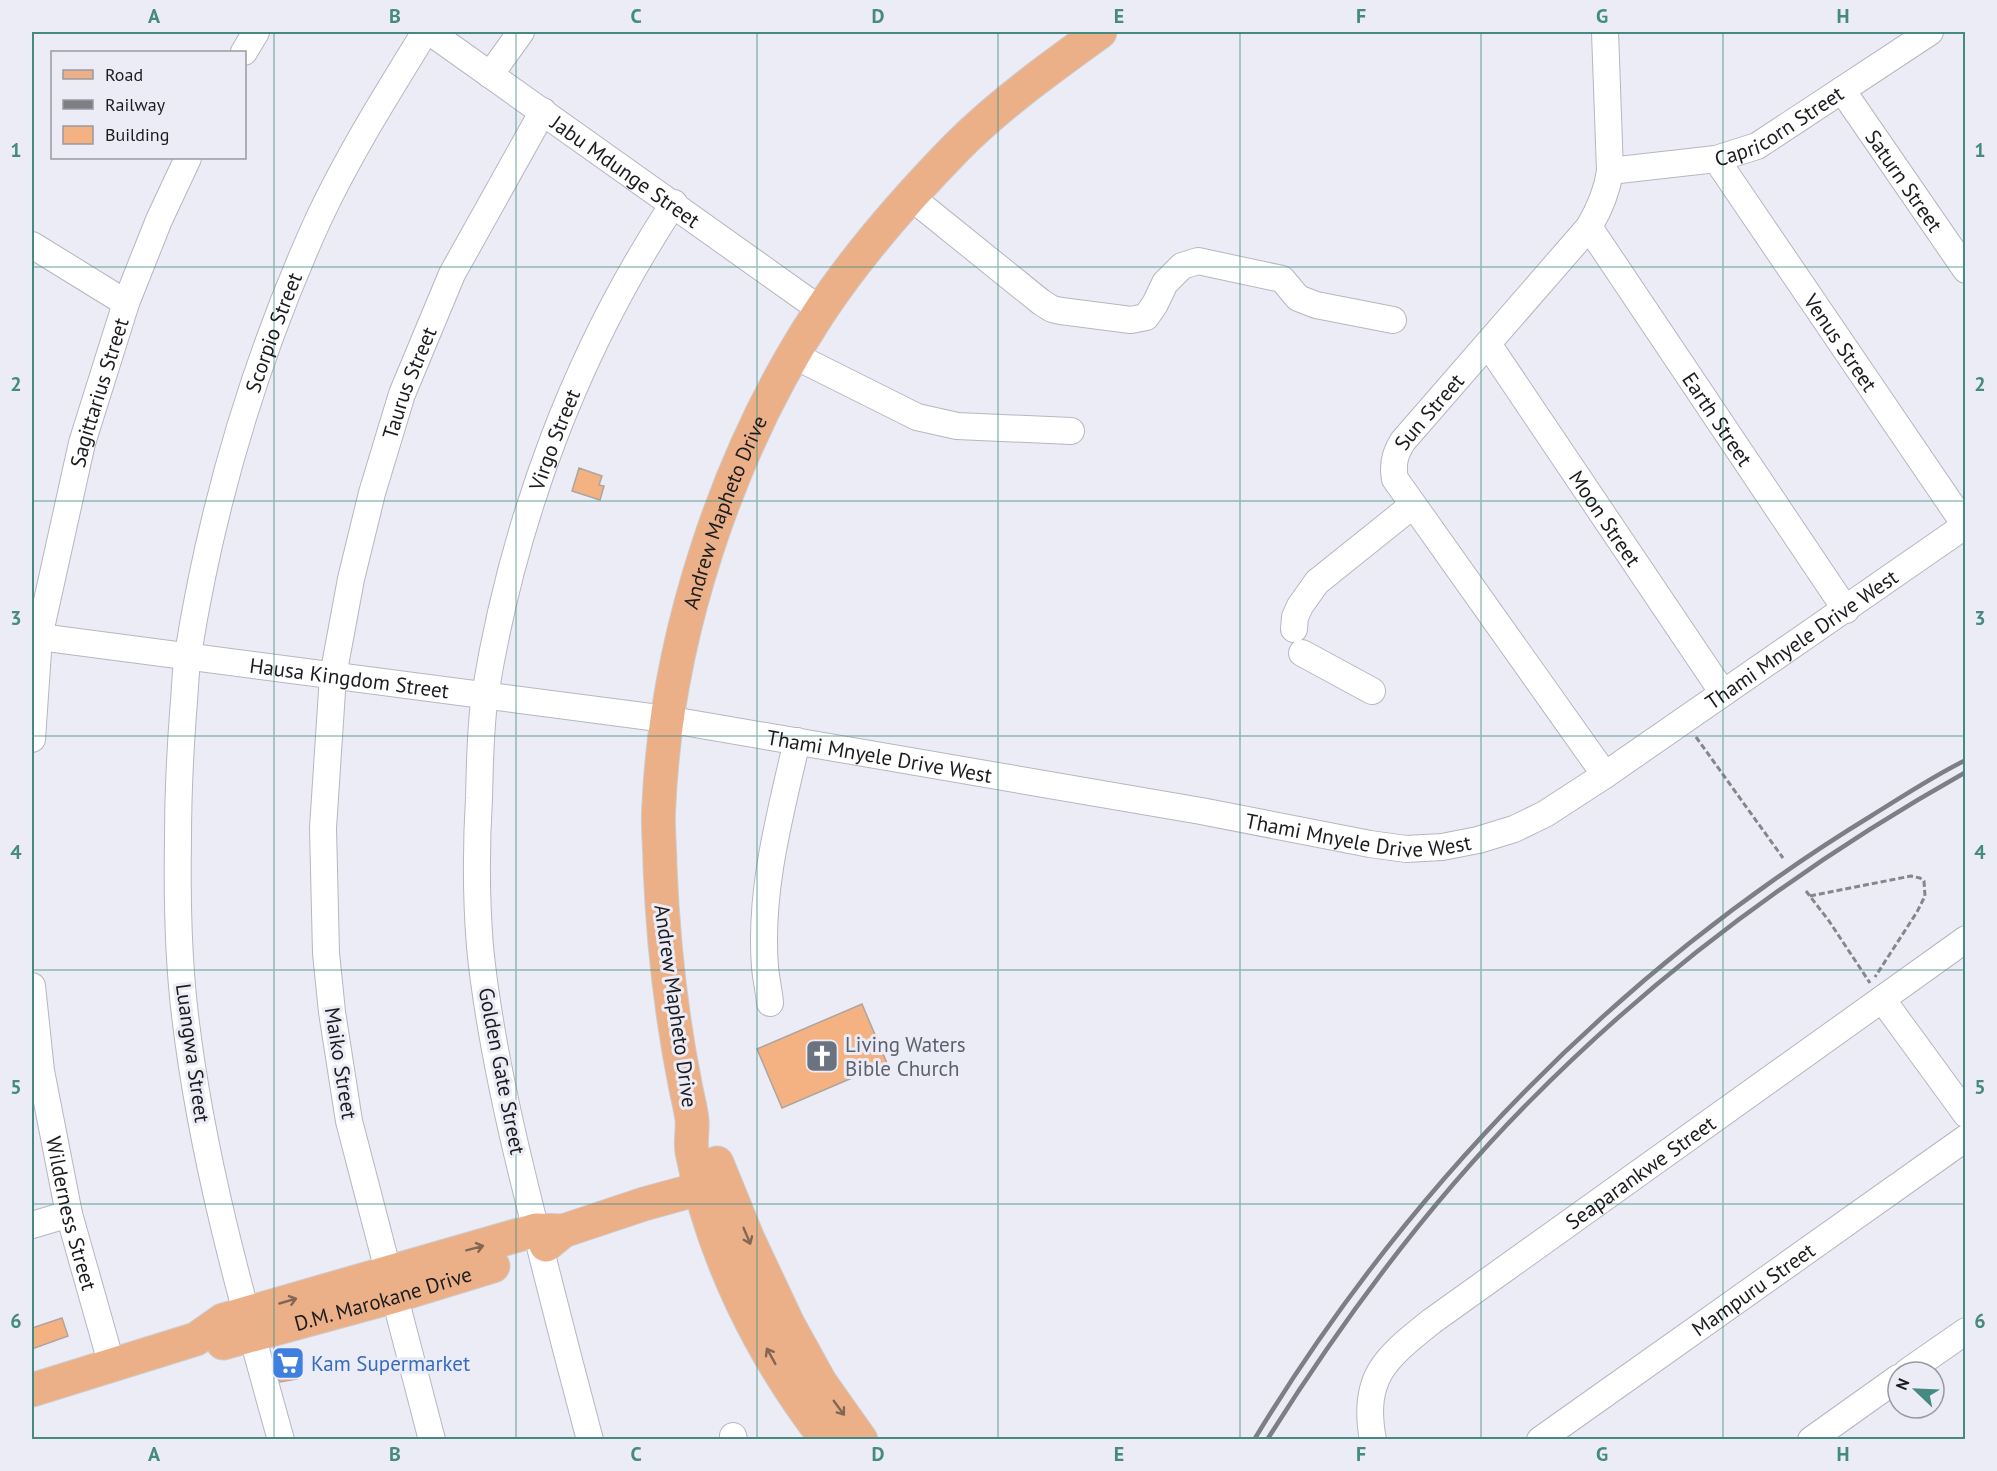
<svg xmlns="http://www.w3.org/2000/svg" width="1997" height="1471" viewBox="0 0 1997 1471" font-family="'PT Sans',sans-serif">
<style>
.building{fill:#f4b181;stroke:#aea59e;stroke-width:1.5}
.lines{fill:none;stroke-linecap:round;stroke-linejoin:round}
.minor-casing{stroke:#b7b6c0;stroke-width:28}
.major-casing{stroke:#cdcdce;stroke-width:35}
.path{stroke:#86868d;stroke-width:3;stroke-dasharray:6 3;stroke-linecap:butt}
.minor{stroke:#fff;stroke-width:26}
.major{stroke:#ecb088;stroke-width:33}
.rail{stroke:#7e7e85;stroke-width:4.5}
.oneway{stroke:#846654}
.grid{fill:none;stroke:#448a81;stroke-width:1.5;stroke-opacity:0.55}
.labels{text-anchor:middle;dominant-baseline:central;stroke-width:6;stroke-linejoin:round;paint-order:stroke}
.street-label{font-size:21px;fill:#1c1c1f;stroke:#ececf7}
.worship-label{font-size:21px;fill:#5b616d;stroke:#ececf7;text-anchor:start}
.shop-label{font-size:21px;fill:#366cbe;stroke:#ececf7;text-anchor:start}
.neatline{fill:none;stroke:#448a81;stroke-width:2}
.grid-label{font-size:20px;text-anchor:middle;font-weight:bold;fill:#448a81}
</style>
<rect width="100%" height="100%" fill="#ececf7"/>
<!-- building -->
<path class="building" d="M579 468 602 476 599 485 604 486 600 500 572 491Z
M862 1004 887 1063 782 1108 757 1049Z
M62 1318 68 1336 32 1349V1328Z
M299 1352 302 1368 296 1370 297 1379 280 1382 274 1357Z"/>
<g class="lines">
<!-- minor casing -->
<g class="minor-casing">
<g id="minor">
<path id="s1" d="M430 32 821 310"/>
<path d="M244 52 256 32"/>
<path d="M490 75 521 32"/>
<path id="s2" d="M1842 90 1966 270"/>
<path id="s3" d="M1716 159 1965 525"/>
<path id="s4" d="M1610 171 1716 159 1757 146 1930 32"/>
<path d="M912 198 1041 302 1052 309 1061 311 1131 320 1146 317 1155 304 1165 283 1182 266 1198 261 1282 279 1298 298 1316 305 1393 320"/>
<path id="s5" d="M1589 227 1846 610"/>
<path d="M32 245 126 303"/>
<path id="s6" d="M1488 344 1723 693"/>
<path d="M793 355 917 417 957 426 1071 431"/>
<path d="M1294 629 1295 617 1300 606 1317 582 1413 505"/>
<path id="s7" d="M32 636 666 719 1201 811 1370 844 1406 849 1442 847 1478 840 1514 829 1545 814 1605 775 1966 525"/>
<path d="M1302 653 1372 691"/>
<path id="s8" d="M32 739 39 637 82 443 126 303 159 220 188 158"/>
<path id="s9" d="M1605 775 1395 479C1392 464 1395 453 1403 441L1589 227C1599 210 1607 192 1610 171L1605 32"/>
<path id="s10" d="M32 986 41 1071 69 1214 112 1366"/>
<path d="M1882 999 1966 1114"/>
<path d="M770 1003C769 991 766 979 765 967 759 891 780 815 797 741"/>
<path d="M32 1225 69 1214"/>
<path d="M1907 1372 1966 1331"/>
<path d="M733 1436 734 1440"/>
<path id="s11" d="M281 1440C242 1300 202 1160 185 1015 178 957 177 897 178 839 178 797 180 755 183 713 185 694 185 674 188 654 212 504 256 356 319 218 349 154 388 92 425 32"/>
<path id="s12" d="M432 1440 349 1121 332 1012 326 953 323 828 333 676 351 579 372 493 402 394 452 274 543 111"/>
<path id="s13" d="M590 1440C567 1354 545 1268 524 1182 505 1105 488 1027 480 947 476 897 476 848 479 798 480 764 480 729 485 695 513 521 576 351 674 203"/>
<path id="s14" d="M1373 1440C1361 1376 1387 1357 1432 1321L1966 939"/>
<path id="s15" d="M1540 1440 1966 1138"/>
<path d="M1811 1440 1898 1378"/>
</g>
</g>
<!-- major casing -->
<g class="major-casing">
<g id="major">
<path d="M717 1163 748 1239 788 1324 820 1382 861 1440"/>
<path d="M546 1245 563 1231 644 1204 724 1182"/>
<path id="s16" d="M223 1343 395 1296 493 1266"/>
<path d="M32 1390 196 1339 223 1320 536 1230 563 1231"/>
<path id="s17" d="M827 1440C762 1357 712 1256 692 1152 690 1141 693 1131 692 1120 691 1110 688 1099 686 1089 671 1015 663 941 660 867 660 845 657 824 659 803 667 636 727 453 819 313 856 257 910 195 957 147 1000 104 1050 68 1100 32"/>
</g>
</g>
<!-- path -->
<path class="path" d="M1696 737 1783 858
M1806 891 1829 921 1870 983
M1810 896 1911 876 1920 878 1924 881 1925 896 1917 912 1875 977"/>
<!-- minor -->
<use href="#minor" class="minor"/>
<!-- major -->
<use href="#major" class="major"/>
<!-- rail -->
<path class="rail" d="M1254 1440C1407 1187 1619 970 1871 816 1902 797 1933 776 1966 760
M1267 1440C1343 1319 1428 1204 1528 1103 1657 972 1806 862 1966 772"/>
</g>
<!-- one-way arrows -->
<defs><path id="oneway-shaft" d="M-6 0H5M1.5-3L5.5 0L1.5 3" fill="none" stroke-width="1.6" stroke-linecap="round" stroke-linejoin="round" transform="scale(1.5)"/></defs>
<g class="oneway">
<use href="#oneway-shaft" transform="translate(747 1236) rotate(67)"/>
<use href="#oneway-shaft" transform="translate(475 1248) rotate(-15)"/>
<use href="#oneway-shaft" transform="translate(288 1301) rotate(-16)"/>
<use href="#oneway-shaft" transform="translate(771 1356) rotate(-119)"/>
<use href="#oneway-shaft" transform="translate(839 1408) rotate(54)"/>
</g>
<!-- grid -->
<path class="grid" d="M274 32V1440M516 32V1440M757 32V1440M998 32V1440M1240 32V1440M1481 32V1440M1723 32V1440M32 267H1966M32 501H1966M32 736H1966M32 970H1966M32 1204H1966"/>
<!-- icons -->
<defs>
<g id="church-square" transform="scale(1.725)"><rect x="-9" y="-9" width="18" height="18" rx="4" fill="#6b7280" stroke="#ececf7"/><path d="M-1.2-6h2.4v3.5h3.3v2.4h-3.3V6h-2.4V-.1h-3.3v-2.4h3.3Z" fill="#fff"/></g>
<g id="supermarket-square" transform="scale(1.725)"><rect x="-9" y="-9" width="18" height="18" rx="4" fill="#3f7fe0" stroke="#ececf7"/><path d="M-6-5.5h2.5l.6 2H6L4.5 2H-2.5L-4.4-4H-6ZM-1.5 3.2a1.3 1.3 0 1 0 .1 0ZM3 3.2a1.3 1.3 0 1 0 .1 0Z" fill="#fff"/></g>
</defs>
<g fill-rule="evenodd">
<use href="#church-square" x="822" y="1056"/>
<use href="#supermarket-square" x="288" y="1363"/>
</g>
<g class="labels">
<!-- street labels -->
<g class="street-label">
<text stroke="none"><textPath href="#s4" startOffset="178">Capricorn Street</textPath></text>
<text stroke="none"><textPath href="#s1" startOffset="240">Jabu Mdunge Street</textPath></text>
<text stroke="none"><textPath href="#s2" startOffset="110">Saturn Street</textPath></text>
<text stroke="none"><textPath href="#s11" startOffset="1131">Scorpio Street</textPath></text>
<text stroke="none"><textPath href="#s3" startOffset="222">Venus Street</textPath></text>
<text stroke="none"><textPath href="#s12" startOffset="1080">Taurus Street</textPath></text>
<text stroke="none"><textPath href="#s8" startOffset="354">Sagittarius Street</textPath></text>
<text stroke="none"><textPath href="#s9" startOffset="442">Sun Street</textPath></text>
<text stroke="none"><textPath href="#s5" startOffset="231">Earth Street</textPath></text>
<text stroke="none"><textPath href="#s13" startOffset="1023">Virgo Street</textPath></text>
<text stroke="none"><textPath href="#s17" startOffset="972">Andrew Mapheto Drive</textPath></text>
<text stroke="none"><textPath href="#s6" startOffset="210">Moon Street</textPath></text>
<text stroke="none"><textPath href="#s7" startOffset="1846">Thami Mnyele Drive West</textPath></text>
<text stroke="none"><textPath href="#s7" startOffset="320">Hausa Kingdom Street</textPath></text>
<text stroke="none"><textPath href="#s7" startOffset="856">Thami Mnyele Drive West</textPath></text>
<text stroke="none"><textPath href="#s7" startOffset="1342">Thami Mnyele Drive West</textPath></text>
<text transform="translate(676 1006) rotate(82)">Andrew Mapheto Drive</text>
<text transform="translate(193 1053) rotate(82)">Luangwa Street</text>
<text transform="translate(341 1063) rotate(81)">Maiko Street</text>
<text transform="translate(502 1071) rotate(79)">Golden Gate Street</text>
<text stroke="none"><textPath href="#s14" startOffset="399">Seaparankwe Street</textPath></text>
<text stroke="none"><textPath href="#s10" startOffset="231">Wilderness Street</textPath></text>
<text stroke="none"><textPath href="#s15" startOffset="261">Mampuru Street</textPath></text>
<text stroke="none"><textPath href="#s16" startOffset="166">D.M. Marokane Drive</textPath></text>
</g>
<!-- worship labels -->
<g class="worship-label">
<text x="845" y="1044">Living Waters<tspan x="845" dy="24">Bible Church</tspan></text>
</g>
<!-- shop labels -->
<g class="shop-label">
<text x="311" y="1363">Kam Supermarket</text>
</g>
</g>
<!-- border -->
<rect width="1997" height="1471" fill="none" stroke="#ececf7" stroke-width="66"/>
<!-- legend -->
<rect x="51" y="51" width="195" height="108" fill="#ececf7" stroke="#9999a1" stroke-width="1.5"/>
<rect x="63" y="70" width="30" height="9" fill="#ecb088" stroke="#9999a1" stroke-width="1.5"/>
<text x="105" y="81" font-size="18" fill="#1c1c1f">Road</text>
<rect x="63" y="100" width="30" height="9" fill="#7e7e85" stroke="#9999a1" stroke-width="1.5"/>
<text x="105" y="111" font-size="18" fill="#1c1c1f">Railway</text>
<rect x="63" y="126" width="30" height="18" fill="#f4b181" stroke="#9999a1" stroke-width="1.5"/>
<text x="105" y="141" font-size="18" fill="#1c1c1f">Building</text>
<!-- north arrow -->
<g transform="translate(1916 1390) rotate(293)"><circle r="28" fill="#ececf7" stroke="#9999a1" stroke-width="1.5"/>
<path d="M0-4.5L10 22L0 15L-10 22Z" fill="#448a81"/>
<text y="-9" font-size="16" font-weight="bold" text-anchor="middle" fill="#1c1c1f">N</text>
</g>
<rect x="33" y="33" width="1931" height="1405" class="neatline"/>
<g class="grid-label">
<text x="154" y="23">A</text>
<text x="395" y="23">B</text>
<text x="636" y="23">C</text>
<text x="878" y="23">D</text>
<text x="1119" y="23">E</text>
<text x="1361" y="23">F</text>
<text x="1602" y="23">G</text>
<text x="1843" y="23">H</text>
<text x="16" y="157">1</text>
<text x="1980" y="157">1</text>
<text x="16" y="391">2</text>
<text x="1980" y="391">2</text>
<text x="16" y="625">3</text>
<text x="1980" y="625">3</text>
<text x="16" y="859">4</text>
<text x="1980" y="859">4</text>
<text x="16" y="1094">5</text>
<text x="1980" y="1094">5</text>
<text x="16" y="1328">6</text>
<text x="1980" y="1328">6</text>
<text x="154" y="1461">A</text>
<text x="395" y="1461">B</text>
<text x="636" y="1461">C</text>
<text x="878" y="1461">D</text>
<text x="1119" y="1461">E</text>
<text x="1361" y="1461">F</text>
<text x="1602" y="1461">G</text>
<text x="1843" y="1461">H</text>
</g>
</svg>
